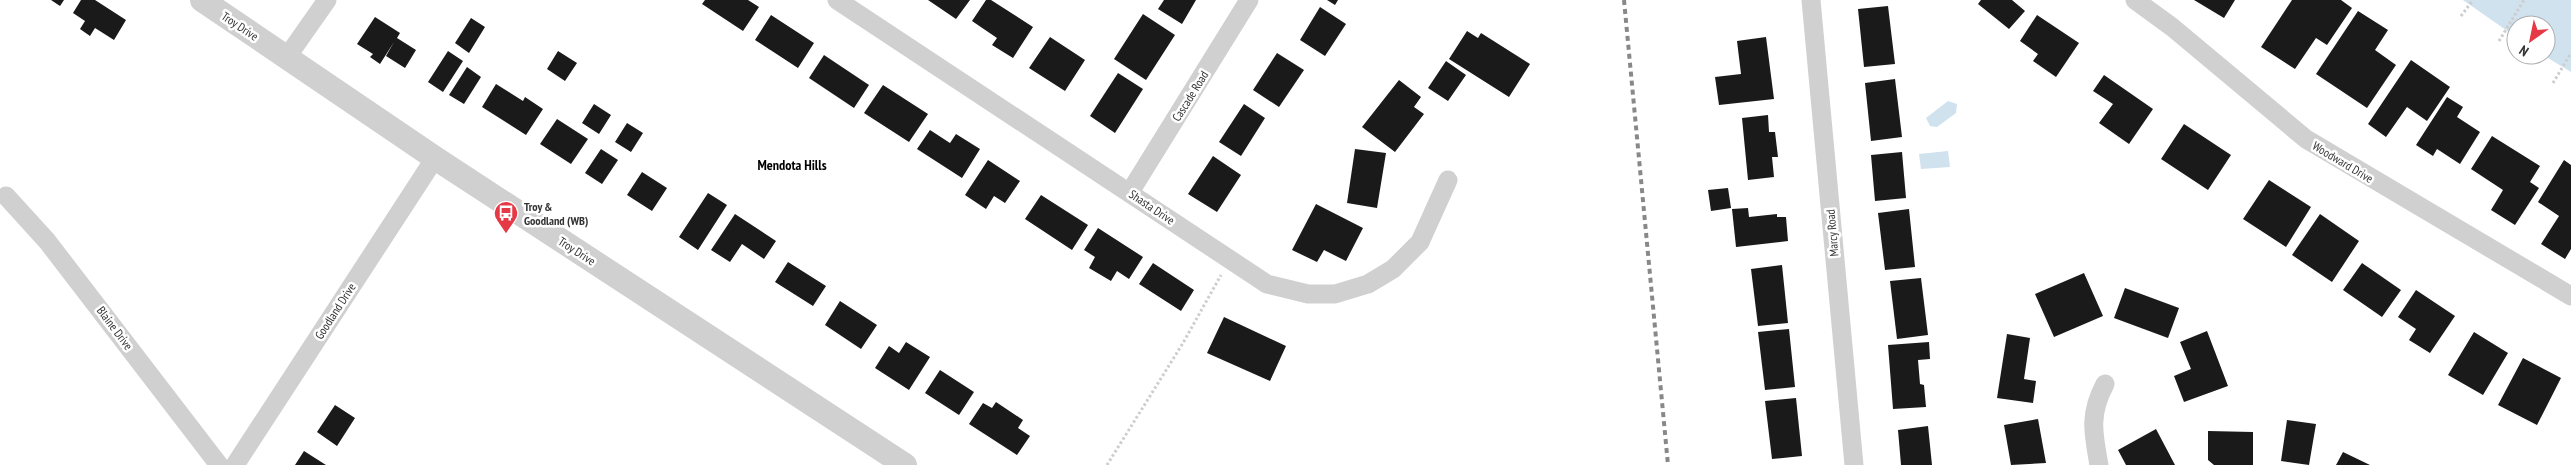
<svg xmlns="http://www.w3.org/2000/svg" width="2571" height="465" viewBox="0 0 2571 465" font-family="'PT Sans Narrow',sans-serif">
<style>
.water{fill:#cfe2ee}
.building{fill:#1a1a1a}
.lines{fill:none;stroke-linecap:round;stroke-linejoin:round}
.path{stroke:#cdcdcd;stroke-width:3;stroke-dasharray:2.5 2.5;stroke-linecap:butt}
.minor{stroke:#d0d0d0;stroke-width:19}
.tertiary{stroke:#d0d0d0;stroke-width:24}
.rail{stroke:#888;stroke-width:4;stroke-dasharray:5 4;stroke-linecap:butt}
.labels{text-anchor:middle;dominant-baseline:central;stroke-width:5;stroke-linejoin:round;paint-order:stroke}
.street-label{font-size:12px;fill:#333;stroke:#fff}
.poi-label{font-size:12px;font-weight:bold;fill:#333;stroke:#fff;text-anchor:start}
.neighbourhood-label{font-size:14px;font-weight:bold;fill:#000;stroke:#fff}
</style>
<rect width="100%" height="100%" fill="#fff"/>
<!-- water -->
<path class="water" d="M2463 0H2571V72L2543 55H2546V25H2516V37Z
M1948 101 1957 104 1956 113 1937 127 1930 126 1926 118Z
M1948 151 1950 167 1921 169 1919 154Z"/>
<!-- building -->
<path class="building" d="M51 0H64L60 6Z
M81 0H95L126 20 114 40 95 28 90 36 80 29 85 21 73 13Z
M705 0H748L759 7 743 31 702 4Z
M928 0H970L956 19Z
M986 0H991L1033 27 1013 58 992 45 997 38 972 21Z
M1164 0H1196L1182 24 1158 9Z
M1327 0H1338L1335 5Z
M1981 0H2012L2025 11 2009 29 1978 4Z
M2194 0H2235L2224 18Z
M2292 0H2341L2352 8 2327 45 2316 38 2295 69 2261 47Z
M1888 6 1895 64 1864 67 1858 9Z
M1320 7 1346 24 1325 56 1300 40Z
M2358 11 2388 30 2375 50 2396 65 2367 108 2316 74Z
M1143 14 1175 35 1146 80 1114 59Z
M771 15 814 43 798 68 755 40Z
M2037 15 2079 43 2056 77 2033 61 2038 54 2020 41Z
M375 17 400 33 397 38 416 50 405 68 386 56 394 42 380 64 370 57 373 54 357 44Z
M471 18 485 27 469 53 455 43Z
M1467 31 1478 38 1481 33 1530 64 1509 97 1449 59Z
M1050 37 1085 60 1065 91 1029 68Z
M1766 37 1774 99 1719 105 1715 77 1741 74 1737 41Z
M448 51 463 61 443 92 428 82Z
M558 51 577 63 565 81 547 69Z
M1277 53 1304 70 1279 107 1253 90Z
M824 55 869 85 854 108 809 78Z
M2411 60 2450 87 2427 121 2407 107 2386 137 2368 124Z
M1446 61 1466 75 1448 101 1428 88Z
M467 67 481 77 464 104 449 95Z
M1118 73 1143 89 1115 133 1090 116Z
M2104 75 2153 109 2129 144 2099 123 2113 104 2093 91Z
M1895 79 1902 137 1871 141 1865 83Z
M1399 80 1421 97 1414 107 1424 114 1395 152 1362 127Z
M496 84 523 101 525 97 543 109 526 135 482 107Z
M883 85 928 114 909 142 864 113Z
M2447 97 2463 107 2457 117 2480 132 2460 164 2437 149 2433 156 2416 145Z
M594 104 611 115 599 134 582 123Z
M1244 104 1265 118 1241 156 1219 142Z
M1768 115 1769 132H1775L1778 157H1772L1774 177 1748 180 1742 118Z
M557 119 588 139 571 164 540 144Z
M627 123 643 133 631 152 615 142Z
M2184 124 2231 155 2208 190 2161 159Z
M930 130 950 143 956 134 980 149 962 178 917 149Z
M2492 136 2540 166 2530 182 2539 188 2515 225 2491 210 2503 190 2471 169Z
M601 149 618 160 602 184 585 173Z
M1355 149 1386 153 1377 208 1347 203Z
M1902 152 1906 198 1875 201 1871 155Z
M1213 156 1241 175 1217 212 1188 194Z
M988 160 1020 181 1005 203 994 196 986 209 965 195Z
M2564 160 2571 165V249L2565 259 2541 244 2559 216 2538 202Z
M642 172 667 188 652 211 627 195Z
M2269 180 2311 207 2286 247 2243 219Z
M1728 188 1731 208 1711 211 1708 190Z
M708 193 727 205 698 250 679 237Z
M1041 195 1088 225 1072 250 1025 219Z
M1316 204 1363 228 1346 261 1324 250 1317 262 1292 250Z
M1748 208 1749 217 1777 214V217H1786L1788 241 1736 247 1732 209Z
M1909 209 1915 267 1885 270 1878 213Z
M735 214 776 241 764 259 742 244 730 262 711 250Z
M2320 214 2359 241 2332 282 2292 255Z
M1098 228 1143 257 1129 279 1117 271 1111 281 1089 268 1095 257 1084 250Z
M788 262 826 286 813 306 775 282Z
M1153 263 1194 290 1181 311 1139 284Z
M2362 263 2401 290 2382 317 2343 290Z
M1782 265 1788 323 1758 326 1751 269Z
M2084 273 2103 316 2054 337 2035 294Z
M1921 278 1928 335 1897 339 1890 281Z
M2125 288 2179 308 2168 338 2114 318Z
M2416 290 2455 316 2430 353 2409 340 2416 329 2398 317Z
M840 301 877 325 861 349 825 325Z
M1224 317 1286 346 1270 381 1207 353Z
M1789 329 1795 387 1765 390 1758 332Z
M2207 331 2228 386 2184 402 2174 376 2191 369 2180 342Z
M2474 332 2508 353 2483 395 2448 375Z
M2007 334 2030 338 2024 379 2036 381 2033 403 1997 398Z
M906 342 930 357 909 390 875 368 889 346 899 353Z
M1929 342 1930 359 1918 360 1920 384 1924 385 1926 407 1893 409 1888 345Z
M2523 358 2561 378 2537 425 2498 405Z
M940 370 974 392 959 415 925 393Z
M1796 398 1802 456 1772 459 1765 401Z
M996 402 1023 420 1018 428 1030 436 1017 455 969 424 983 403 992 408Z
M335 405 355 418 337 446 317 432Z
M2038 419 2046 463 2011 465 2004 425Z
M2287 420 2316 424 2309 465 2281 461Z
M1928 426 1932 465H1901L1898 430Z
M2156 429 2175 465H2126L2118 450Z
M2208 431 2253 432V465H2214L2208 460Z
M304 451 326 465H295Z
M2343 452 2370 465H2336Z"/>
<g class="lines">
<!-- path -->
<path class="path" d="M2461 16 2473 0
M2499 41 2524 0
M2553 83 2571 53
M1107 465 1183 343 1221 275"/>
<!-- minor -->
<path class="minor" d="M837 0 1267 284 1308 294H1335L1368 284 1393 269 1420 242 1448 180
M1811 0 1854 465
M2135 0 2172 27 2306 139 2571 296
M287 57 327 0
M1130 192 1249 0
M6 196 47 241 219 465
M235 465 435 158
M2099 465C2093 432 2089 414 2105 384"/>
<!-- tertiary -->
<path class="tertiary" d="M202 0 435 158 905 465"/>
<!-- rail -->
<path class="rail" d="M1624 0 1668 465"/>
</g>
<!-- icons -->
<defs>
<g id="bus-pin" transform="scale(1.25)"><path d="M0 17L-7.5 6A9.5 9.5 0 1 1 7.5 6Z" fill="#e63946" stroke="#fff"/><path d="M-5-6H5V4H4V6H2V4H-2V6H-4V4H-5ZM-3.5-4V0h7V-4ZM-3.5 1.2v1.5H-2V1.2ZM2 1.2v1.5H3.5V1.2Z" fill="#fff"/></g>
</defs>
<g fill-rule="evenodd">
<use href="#bus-pin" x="506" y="213"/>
</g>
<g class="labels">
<!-- street labels -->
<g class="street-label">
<text transform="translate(240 26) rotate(34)">Troy Drive</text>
<text transform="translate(1190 96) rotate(-58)">Cascade Road</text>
<text transform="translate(2343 162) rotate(31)">Woodward Drive</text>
<text transform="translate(1152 207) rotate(34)">Shasta Drive</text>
<text transform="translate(1832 233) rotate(-95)">Marcy Road</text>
<text transform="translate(577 251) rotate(33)">Troy Drive</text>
<text transform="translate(335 311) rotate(-57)">Goodland Drive</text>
<text transform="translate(115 328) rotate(53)">Blaine Drive</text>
</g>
<!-- poi labels -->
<g class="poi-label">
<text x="524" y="206">Troy &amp;<tspan x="524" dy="14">Goodland (WB)</tspan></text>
</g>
<!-- neighbourhood labels -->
<g class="neighbourhood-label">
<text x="792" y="165">Mendota Hills</text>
</g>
</g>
<!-- north arrow -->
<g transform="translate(2531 40) rotate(213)"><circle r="24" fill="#ffffff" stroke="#adadad"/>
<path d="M0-4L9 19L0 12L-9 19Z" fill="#e63946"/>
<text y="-8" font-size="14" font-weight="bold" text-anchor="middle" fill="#333333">N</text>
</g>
</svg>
